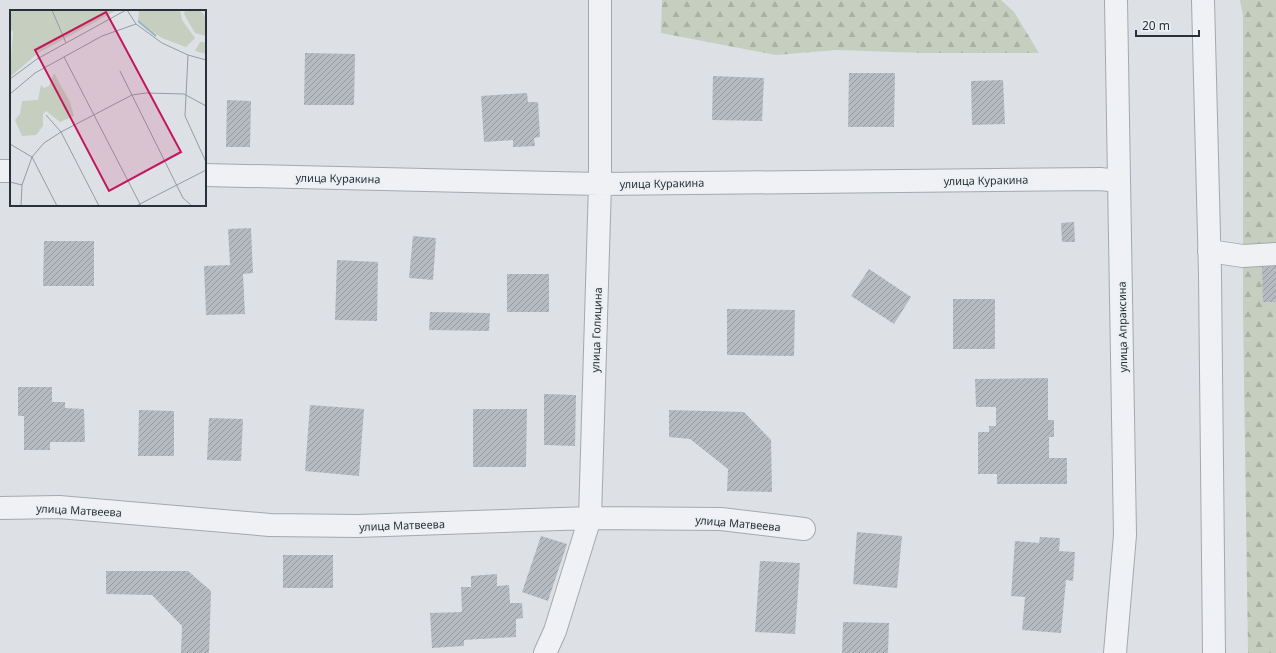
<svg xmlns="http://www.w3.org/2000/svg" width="1276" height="653" viewBox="0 0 1276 653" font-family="'Noto Sans',sans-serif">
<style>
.forest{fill:url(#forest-firs)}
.building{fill:url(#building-hatch)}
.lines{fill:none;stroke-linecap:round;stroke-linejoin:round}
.minor-casing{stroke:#a3a9ae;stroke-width:24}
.minor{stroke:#eff1f4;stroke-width:22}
.labels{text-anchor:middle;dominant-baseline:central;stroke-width:4;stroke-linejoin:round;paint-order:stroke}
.street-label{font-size:11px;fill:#28313a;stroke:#ecf0f3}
.inset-river{fill:none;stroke:#9bb4c2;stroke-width:2}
.inset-road{fill:none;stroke:#959ba1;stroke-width:1}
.view{fill:#c2185b;fill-opacity:0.15;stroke:#c2185b;stroke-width:2}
.inset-edge{fill:none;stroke:#28313a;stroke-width:2}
</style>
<defs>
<pattern id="forest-firs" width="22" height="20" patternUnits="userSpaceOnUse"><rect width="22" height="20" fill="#c5cebf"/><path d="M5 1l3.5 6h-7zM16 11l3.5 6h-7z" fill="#a9b1a5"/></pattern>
<pattern id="building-hatch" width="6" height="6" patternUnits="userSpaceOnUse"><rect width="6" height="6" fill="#b5bbc1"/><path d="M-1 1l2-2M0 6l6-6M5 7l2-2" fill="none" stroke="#93999e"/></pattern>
</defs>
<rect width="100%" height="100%" fill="#dde1e5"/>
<!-- forest -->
<path class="forest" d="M662 0H1001L1014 12 1039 53H924L837 50 776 55 661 33Z
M1240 0H1276V653H1248L1243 312V16Z"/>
<!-- building -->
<path class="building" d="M305 53 355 54 354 105H304Z
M849 73H895L894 127H848Z
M713 76 764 78 762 121 712 120Z
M1003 80 1005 124 972 125 971 81Z
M527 93 528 102H538L540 137 534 138 535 146 513 147V140L484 142 481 96Z
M227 100 251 101 250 147H226Z
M1074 222 1075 242H1062L1061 223Z
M251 228 253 273 243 274 245 314 206 315 204 266 230 265 228 229Z
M413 236 436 238 433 280 409 278Z
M44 241H94V286H43Z
M337 260 378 262 377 321 335 320Z
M1276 266V302H1263L1262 267Z
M869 269 911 297 894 324 851 296Z
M507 274H549V312H507Z
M953 299H995V349H953Z
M727 309 795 310 794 356 727 355Z
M430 312 490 313 489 331 429 330Z
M1048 378V420H1054V437H1049V458H1067V484H997V474H978V432H989V426H996V407H976L975 379Z
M18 387H52V402H65V408L84 409 85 442H50V450H24V416H18Z
M544 394 576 395 575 446 544 445Z
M310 405 364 409 359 476 305 471Z
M473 409H527L526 467H473Z
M139 410 174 411V456H138Z
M669 410 744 412 771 440 772 492 727 491 728 469 690 439 669 437Z
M209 418 243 419 241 461 207 460Z
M857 532 902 536 897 588 853 584Z
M541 536 567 544 548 601 522 592Z
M1040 537 1060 538 1059 551 1075 552 1073 581 1066 580 1061 633 1022 630 1025 597 1011 596 1015 541 1039 543Z
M283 555H333V588H283Z
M760 561 800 563 795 634 755 632Z
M106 571H188L211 591 209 653H181L182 626 152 595 106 594Z
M497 574V586L509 585 510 603H522L523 618 516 619V637L464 640V646L432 648 430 613 462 612 461 587H471V576Z
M843 622 889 623 888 653H842Z"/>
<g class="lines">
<!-- minor casing -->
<g class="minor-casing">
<path id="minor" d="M1203 0 1210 275 1214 653
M0 171H11
M205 175 600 184 1100 179 1119 181
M1209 251 1243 256 1276 254
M0 508 59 507 270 525 357 526 590 518 721 519 804 529
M545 653 555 631 590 518 600 184V0
M1115 653 1125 535 1116 0"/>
</g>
<!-- minor -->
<use href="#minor" class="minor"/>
</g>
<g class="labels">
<!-- street labels -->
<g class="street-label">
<text transform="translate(338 178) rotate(1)">улица Куракина</text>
<text transform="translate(986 180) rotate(-1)">улица Куракина</text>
<text transform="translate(662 183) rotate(-1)">улица Куракина</text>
<text transform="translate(1122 327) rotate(-91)">улица Апраксина</text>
<text transform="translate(596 330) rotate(-88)">улица Голицина</text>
<text transform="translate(79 510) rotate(3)">улица Матвеева</text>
<text transform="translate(738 523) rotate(5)">улица Матвеева</text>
<text transform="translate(402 525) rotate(-2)">улица Матвеева</text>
</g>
</g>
<!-- overview -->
<g transform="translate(10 10)">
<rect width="196" height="196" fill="#dde1e5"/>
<path d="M2 0H107L28 43 0 67 3 21 0 20V5ZM129 0H170L172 10 185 28 176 37 152 28 128 11ZM175 0H183L196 12V26L185 23 174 4ZM190 32H196V44L185 41ZM44 63 60 92 64 106 50 112 36 101 33 104V116L26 125 12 126 5 110 10 104 12 91 28 90 31 75 34 78 39 76Z" fill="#c5cebf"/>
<path d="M182 0H190L196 7V14L186 9Z" fill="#c5cebf"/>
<path class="inset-river" d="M128 11 146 26"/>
<path class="inset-road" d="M42 0 56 33M117 0 126 14 152 33 178 45 196 50M178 45 175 106 196 152M54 47 131 196M110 61 173 188 182 196M0 69 27 49 116 0M0 84 25 63 92 26 126 14M36 105 51 122 89 196M0 134 22 147 47 196M0 172 12 175M11 196 12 175 22 147 34 133 51 122 122 85 136 83 174 84 196 96M126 196 196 160"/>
<path class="view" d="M96 2 171 142 99 181 25 40Z"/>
<rect width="196" height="196" class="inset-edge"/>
</g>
<!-- scale -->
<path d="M1136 30v6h63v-6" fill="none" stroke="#28313a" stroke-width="2"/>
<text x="1142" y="30" font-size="12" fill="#28313a" stroke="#ecf0f3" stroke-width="3" paint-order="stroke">20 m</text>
</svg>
